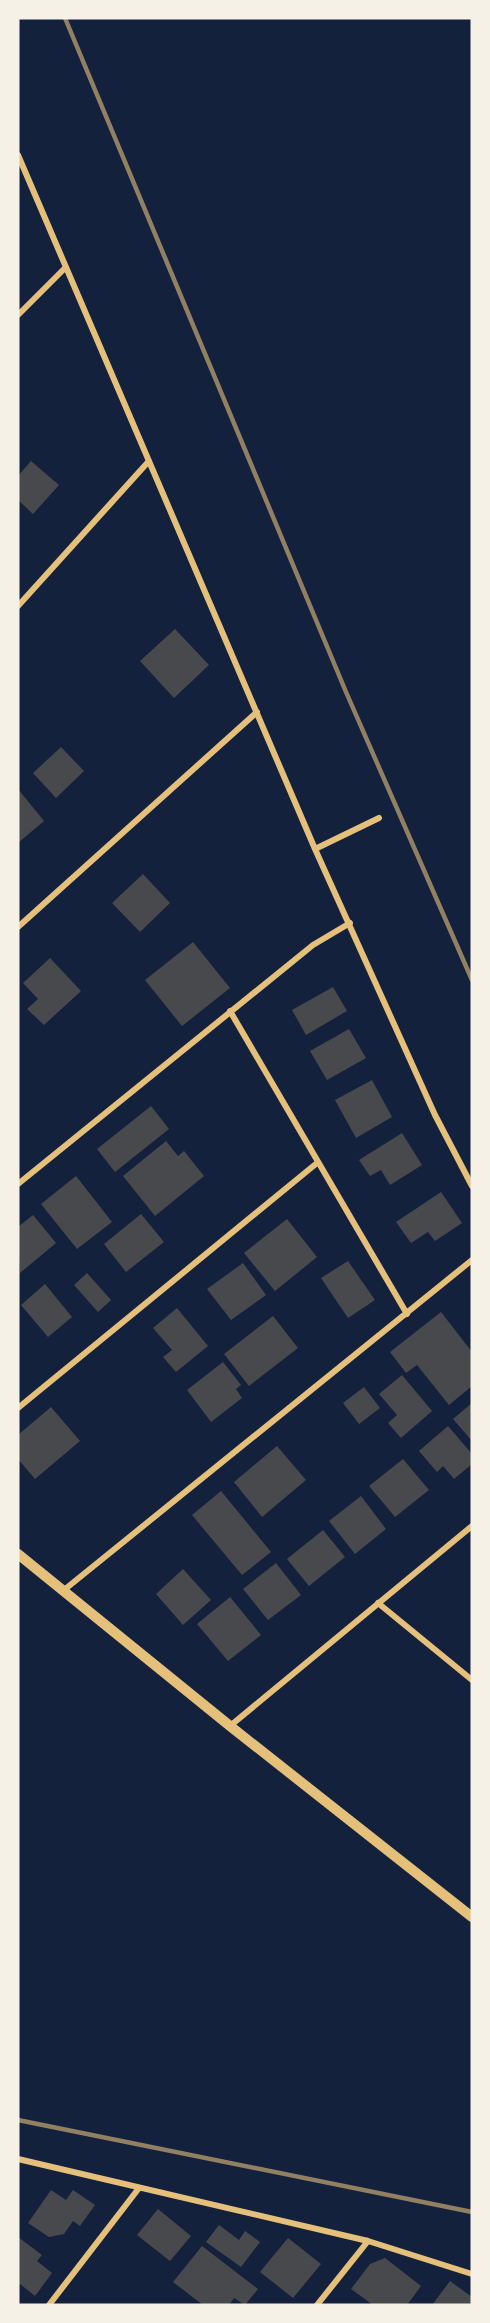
<svg xmlns="http://www.w3.org/2000/svg" width="490" height="2323" viewBox="0 0 490 2323" font-family="'Fira Sans',sans-serif">
<style>
.building{fill:#48494c}
.lines{fill:none;stroke-linecap:round;stroke-linejoin:round}
.minor{stroke:#e5c07b;stroke-width:6}
.tertiary{stroke:#e5c07b;stroke-width:10}
.rail{stroke:#918062;stroke-width:4.5}
</style>
<rect width="100%" height="100%" fill="#14213d"/>
<!-- building -->
<path class="building" d="M31 461 59 485 33 514 18 500V476Z
M175 629 209 665 174 698 140 661Z
M61 747 84 771 56 798 33 773Z
M18 789 44 821 18 843Z
M143 874 170 903 140 932 112 903Z
M193 942 230 988 182 1026 145 980Z
M50 958 81 991 44 1025 27 1009 38 999 23 983Z
M333 987 347 1011 306 1035 292 1010Z
M349 1029 366 1058 327 1080 310 1051Z
M372 1080 392 1117 356 1138 335 1100Z
M151 1106 169 1129 115 1172 97 1149Z
M402 1133 422 1165 390 1185 381 1170 370 1176 359 1160Z
M166 1141 178 1156 184 1151 204 1176 155 1216 123 1176Z
M76 1176 112 1222 77 1249 41 1204Z
M441 1192 462 1223 435 1241 428 1232 411 1243 396 1222Z
M141 1214 164 1242 126 1272 104 1244Z
M33 1215 56 1243 20 1273 18 1227Z
M287 1219 317 1257 275 1291 244 1253Z
M348 1261 375 1300 348 1318 321 1278Z
M243 1263 266 1295 231 1320 207 1289Z
M87 1273 111 1300 98 1312 74 1285Z
M45 1284 72 1317 48 1337 21 1305Z
M177 1308 208 1346 176 1372 163 1357 172 1350 153 1328Z
M441 1312 472 1352V1386L449 1405 417 1365 406 1373 390 1352Z
M273 1316 298 1348 249 1386 224 1354Z
M223 1362 241 1385 236 1389 242 1398 211 1422 187 1390Z
M402 1375 432 1411 401 1438 388 1423 397 1415 379 1394Z
M364 1387 380 1408 359 1424 343 1403Z
M472 1403V1441L453 1419Z
M51 1407 80 1441 35 1479 18 1459V1435Z
M448 1426 472 1454V1464L454 1479 443 1466 437 1472 419 1451Z
M277 1446 306 1480 262 1517 234 1482Z
M403 1459 429 1490 395 1517 369 1486Z
M221 1491 271 1552 242 1575 192 1515Z
M361 1496 386 1529 355 1554 329 1521Z
M323 1530 345 1557 309 1586 287 1559Z
M276 1563 301 1595 268 1620 243 1589Z
M183 1569 211 1600 183 1625 156 1594Z
M230 1597 261 1635 228 1661 197 1624Z
M51 2190 66 2200 73 2190 95 2205 80 2226 73 2221 64 2234 49 2237 28 2223Z
M158 2209 191 2236 170 2261 137 2235Z
M219 2225 239 2240 245 2231 260 2242 241 2267 206 2242Z
M18 2237 42 2255 37 2261 52 2273 35 2296 20 2284 18 2286Z
M288 2238 321 2264 293 2298 260 2272Z
M202 2246 258 2289 245 2305 234 2298 229 2305H203L173 2282Z
M385 2258 421 2286 407 2305H373L351 2289 370 2264Z
M450 2281 472 2297V2305H432Z"/>
<g class="lines">
<!-- minor -->
<path class="minor" d="M18 155 315 849
M18 315 66 267
M18 606 149 461
M379 818 315 849 435 1115 472 1186
M18 927 257 712
M230 1011 407 1314
M18 1184 313 945 350 923
M18 1408 317 1163
M64 1590 472 1260
M378 1603 472 1680
M230 1726 472 1526
M18 2159 368 2241 472 2274
M49 2305 139 2188
M317 2305 368 2241"/>
<!-- tertiary -->
<path class="tertiary" d="M18 1554 230 1726 472 1917"/>
<!-- rail -->
<path class="rail" d="M65 18 346 692 472 980
M18 2120 472 2212"/>
</g>
<!-- border -->
<rect width="490" height="2323" fill="none" stroke="#f6f1e7" stroke-width="39"/>
</svg>
